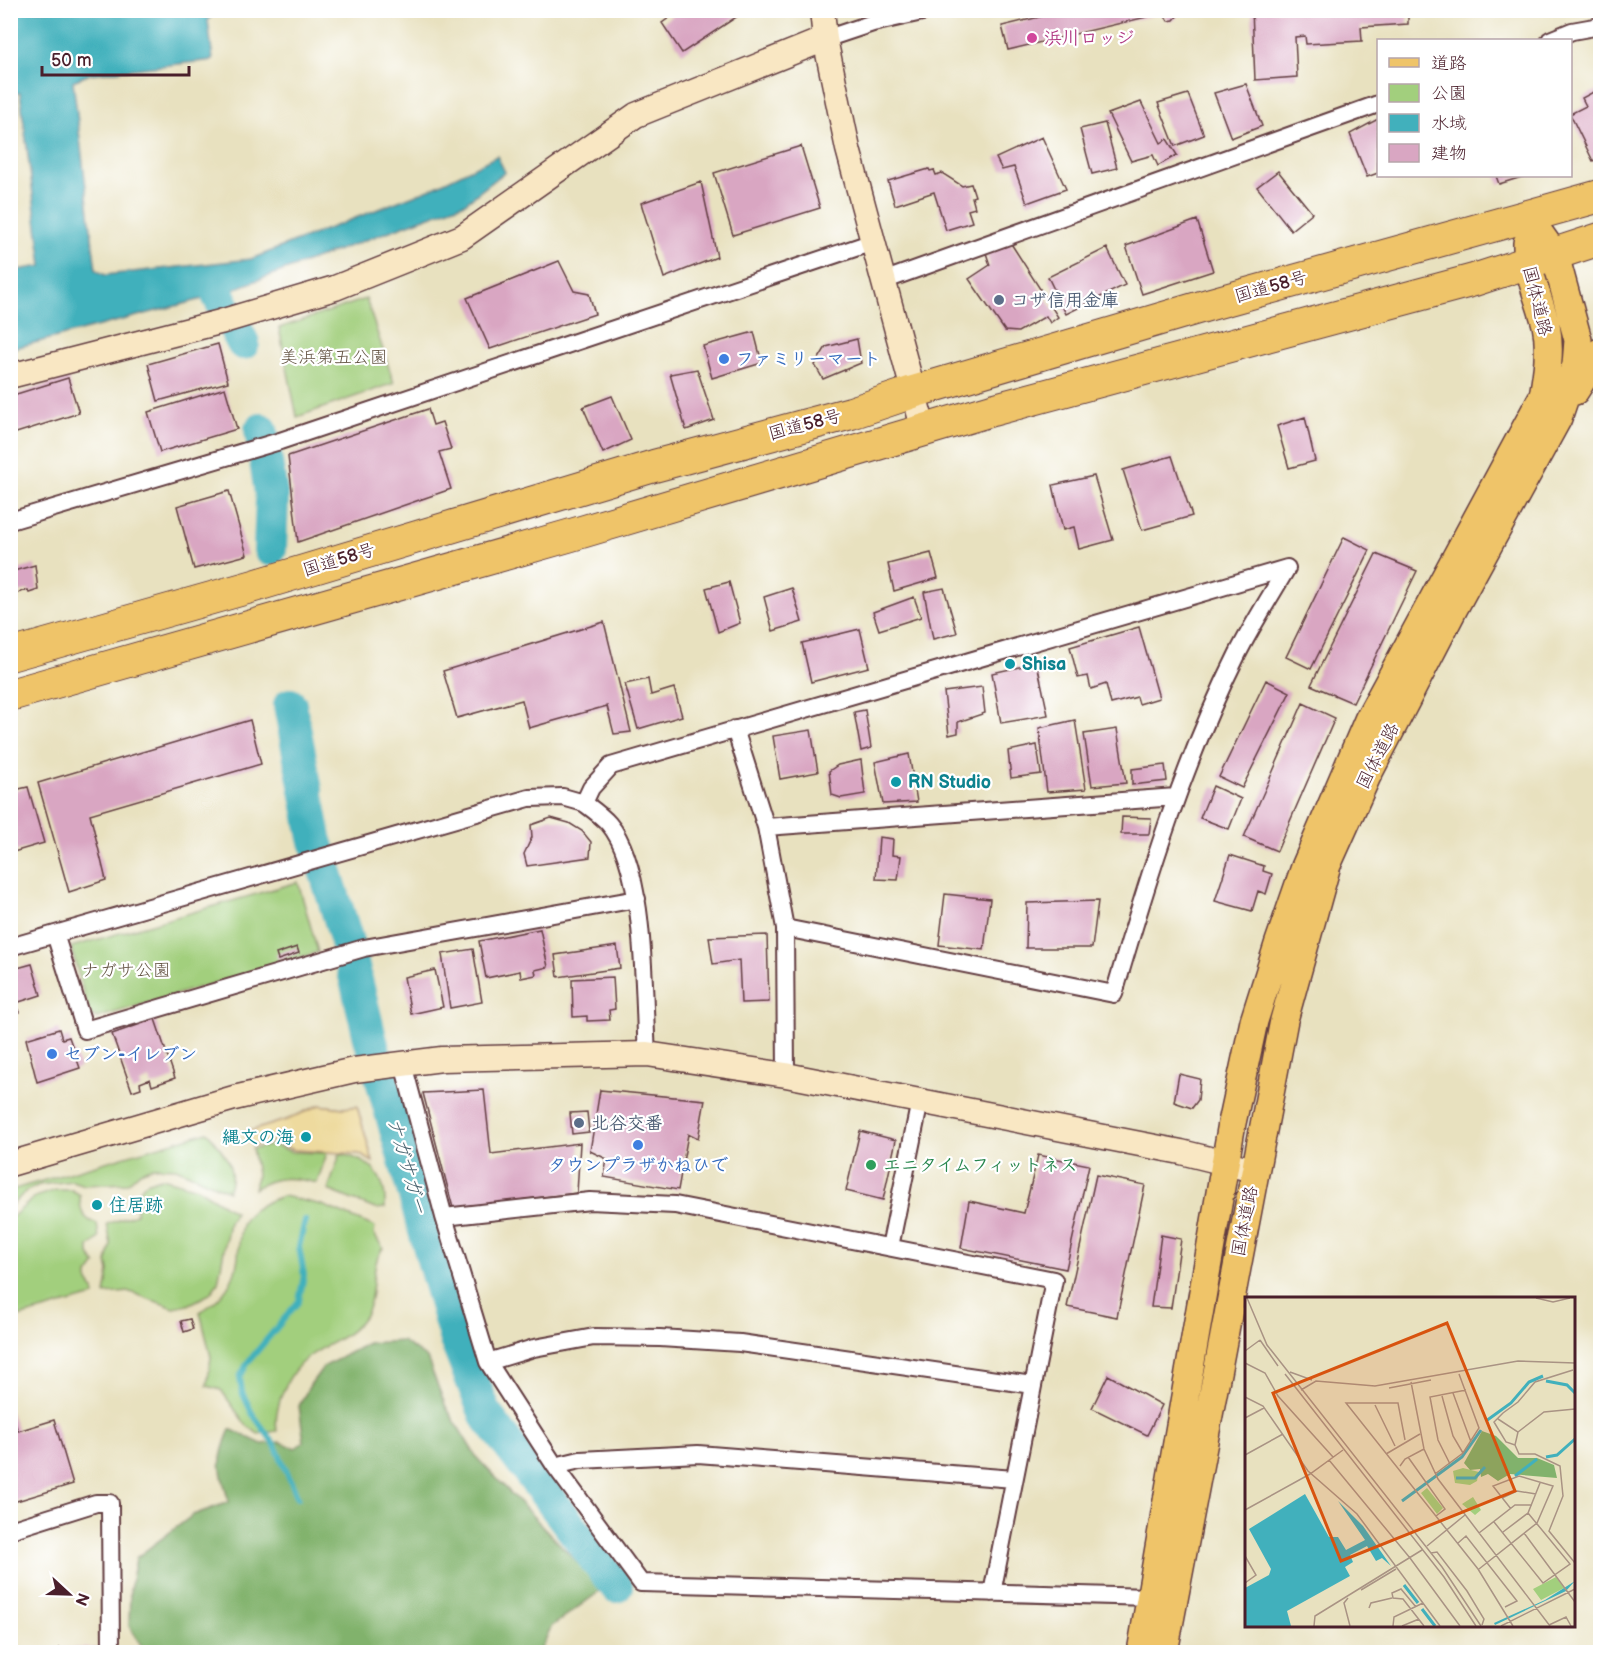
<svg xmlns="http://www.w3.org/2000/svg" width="1611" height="1663" viewBox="0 0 1611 1663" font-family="'Balsamiq Sans','Klee One',sans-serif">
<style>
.green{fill:#a2cf7d;stroke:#767754;stroke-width:1.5}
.forest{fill:#81b26c;stroke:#66684c;stroke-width:1.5}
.sand{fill:#eeda9e;stroke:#9c7c64;stroke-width:1.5}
.water{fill:#41b0bc;stroke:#466874;stroke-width:1.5}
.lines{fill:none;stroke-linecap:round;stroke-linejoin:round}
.stream{stroke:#41b0bc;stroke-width:6}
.river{stroke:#41b0bc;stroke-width:34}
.building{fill:#d9a6c2}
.street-casing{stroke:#623c41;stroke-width:20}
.secondary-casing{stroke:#623c41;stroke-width:27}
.primary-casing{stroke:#623c41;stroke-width:30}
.highway-casing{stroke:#623c41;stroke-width:34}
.street{stroke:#fff;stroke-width:16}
.secondary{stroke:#f9e7c3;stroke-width:24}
.primary{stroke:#efc469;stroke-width:27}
.highway{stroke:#efc469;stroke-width:32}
.hotel-dot{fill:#d1479c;stroke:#fff;stroke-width:2}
.service-dot{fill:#5c6f8a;stroke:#fff;stroke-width:2}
.shop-dot{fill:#3f7fe0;stroke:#fff;stroke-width:2}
.culture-dot{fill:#0f9aa8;stroke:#fff;stroke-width:2}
.leisure-dot{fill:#2e9e5b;stroke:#fff;stroke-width:2}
.labels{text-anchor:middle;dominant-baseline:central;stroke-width:4.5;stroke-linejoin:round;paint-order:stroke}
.hotel-label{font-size:18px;font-weight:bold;fill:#b23c85;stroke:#fff;text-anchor:start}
.street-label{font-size:18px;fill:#4a1f2b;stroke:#fff}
.service-label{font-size:18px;font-weight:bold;fill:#4e5e75;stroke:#fff;text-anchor:start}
.park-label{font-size:18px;fill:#645444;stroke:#fff}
.shop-label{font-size:18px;font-weight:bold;fill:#366cbe;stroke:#fff;text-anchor:start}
.culture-label{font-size:18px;font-weight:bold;fill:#0d838f;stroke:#fff;text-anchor:start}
.leisure-label{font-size:18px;font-weight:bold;fill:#27864d;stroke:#fff;text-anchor:start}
.water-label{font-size:20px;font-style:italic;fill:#46606c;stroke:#fff}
.inset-river{fill:none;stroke:#41b0bc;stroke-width:3}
.inset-road{fill:none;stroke:#a99384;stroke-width:1.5}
.view{fill:#d8530f;fill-opacity:0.15;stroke:#d8530f;stroke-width:3}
.inset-edge{fill:none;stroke:#4a1f2b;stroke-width:3}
</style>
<rect width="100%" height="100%" fill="#fff"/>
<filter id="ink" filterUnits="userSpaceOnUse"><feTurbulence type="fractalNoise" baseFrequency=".0167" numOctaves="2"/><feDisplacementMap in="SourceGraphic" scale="12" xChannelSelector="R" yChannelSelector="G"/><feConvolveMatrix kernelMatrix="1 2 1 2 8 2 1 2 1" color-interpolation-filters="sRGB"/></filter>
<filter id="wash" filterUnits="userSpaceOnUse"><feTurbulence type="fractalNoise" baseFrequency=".008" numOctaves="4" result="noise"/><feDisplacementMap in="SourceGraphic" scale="24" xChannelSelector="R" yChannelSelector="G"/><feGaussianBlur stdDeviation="1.35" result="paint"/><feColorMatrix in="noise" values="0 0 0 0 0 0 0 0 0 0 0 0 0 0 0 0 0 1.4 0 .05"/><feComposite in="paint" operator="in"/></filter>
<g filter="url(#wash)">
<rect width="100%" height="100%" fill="#e8e1bf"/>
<!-- green -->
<path class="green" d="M366 299 394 383 297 417 279 328Z
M298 882 318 952 97 1018 89 1014 71 947Z
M207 1132C221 1148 239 1169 228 1191L176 1168 153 1167 140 1172 128 1183 84 1185 72 1181 39 1185 26 1191 11 1206V1190Z
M274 1145 292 1152 327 1153 317 1183C293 1177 275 1175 254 1189L257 1174 252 1149Z
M340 1154C371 1160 387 1176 385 1208L375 1209 328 1190Z
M162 1178 197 1188 235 1212 229 1222 218 1283 210 1294 188 1305 174 1308 130 1292 105 1294 109 1271 107 1262 111 1245 107 1224 136 1214C140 1191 134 1184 162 1178Z
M56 1190H72L80 1195C80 1210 81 1218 97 1224L99 1238 89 1247V1255L96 1264 88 1275V1282L94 1290V1296L11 1319V1218L35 1197Z
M283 1196 322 1205 375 1227 374 1234 383 1248C368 1268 378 1297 363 1318 348 1339 327 1343 307 1358 287 1373 273 1408 277 1431L258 1434 246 1425 221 1390 207 1386 211 1357 200 1312C221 1300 235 1283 238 1257 239 1247 239 1235 242 1225 248 1209 268 1201 283 1196Z"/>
<!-- forest -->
<path class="forest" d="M402 1341 427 1358 446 1407 477 1458 603 1589 551 1627 540 1652H145L129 1626 130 1590 136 1558 193 1515 229 1502C219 1468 216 1463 230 1429L262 1444 281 1442 295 1448 304 1442 299 1406 310 1385 323 1367 368 1343Z"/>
<!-- sand -->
<path class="sand" d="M319 1105 344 1108 357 1106 373 1162 359 1154 294 1150 272 1141 253 1146 244 1133 289 1119Z"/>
<!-- water -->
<path class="water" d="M11 10 216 11 208 20 213 60 90 74 73 81 96 270 105 275 251 259 432 188 497 156 505 172 465 203 218 295 11 349V271L42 266 20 93 11 94Z"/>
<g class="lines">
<!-- stream -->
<path class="stream" d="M298 1498 275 1445 252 1413 242 1392 240 1377 248 1362 299 1301 304 1275 299 1247 305 1220"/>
<!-- river -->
<path class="river" d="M218 295 243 343
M261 430 272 499 270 549
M290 705 315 838 346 938 370 1038 456 1340 486 1415 616 1586"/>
</g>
<g id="blocks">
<!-- building -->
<path class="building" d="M680 10H747L682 53 662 23Z
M1069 10H1179V14L1174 20 1168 21 1163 13 1008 50 1002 26Z
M1252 10H1408V24L1361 27 1362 41 1306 44 1305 36 1295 37 1297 77 1255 80Z
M1246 84 1262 126 1231 138 1214 93Z
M1599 89 1600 157 1593 161 1570 114 1586 106 1582 98Z
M1188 94 1204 135 1175 146 1158 103Z
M1141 102 1161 143 1167 139 1177 155 1158 166 1153 155 1131 161 1108 114Z
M1378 119V173L1367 177 1350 134Z
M1105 123 1117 168 1092 174 1080 129Z
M1042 137 1066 189 1027 203 1014 167 1002 170 996 158Z
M801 146 820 208 733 235 714 173Z
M929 169 930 171 934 170 936 175 942 173 962 186 971 184 975 196 972 197 975 208 968 210 972 222 946 230 934 192 895 205 888 181Z
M1278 171 1312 213 1291 230 1257 187Z
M1496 176H1525L1499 184Z
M701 182 717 257 664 278 641 203Z
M1197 220 1213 271 1142 294 1126 246Z
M1010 242 1058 317 1050 323 1046 316 1018 332 1005 331 969 279 990 265 985 250Z
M1107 248 1125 285 1066 314 1048 277Z
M559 261 574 291 589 294 595 314 490 349 467 298Z
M754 332 762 363 712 378 703 346Z
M857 339 861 363 823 379 815 365 826 347Z
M218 344 228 382 158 401 148 364Z
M697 369 714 420 686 430 670 374Z
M68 378 79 413 10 435V396Z
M225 388 237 429 160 452 148 412Z
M612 396 631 440 603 453 583 407Z
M428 409 433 425 442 422 451 449 439 452 451 489 298 542 288 456Z
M1305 417 1315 461 1289 468 1277 426Z
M1172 456 1192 516 1142 530 1123 470Z
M1094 476 1113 540 1079 549 1074 527 1063 530 1053 485Z
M229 491 247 555 194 569 177 506Z
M1344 537 1370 550 1311 669 1286 657Z
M931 553 938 578 894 591 888 564Z
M1376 554 1417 571 1353 703 1311 685Z
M35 565 38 590 29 593 28 590 10 595V572Z
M729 582 740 623 718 632 706 588Z
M792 588 802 622 773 631 764 597Z
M944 588 957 633 933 639 924 592Z
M914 597 921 617 879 630 873 612Z
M604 622 631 732 614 734 607 706 529 728 522 700 457 718 443 671Z
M1139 627 1159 698 1139 704 1137 697 1111 704 1106 684 1091 689 1088 676 1078 678 1070 647Z
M860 629 869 667 811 682 802 643Z
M1037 663 1048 715 1001 723 992 673Z
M648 679 651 695 674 688 682 716 638 729 625 684Z
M1266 680 1290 692 1242 788 1219 777Z
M982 687 985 713 958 722V733L949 735 944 692Z
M1303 703 1335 718 1277 851 1244 837Z
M865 710 871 748 861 751 854 712Z
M250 720 261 764 90 814 106 880 69 892 38 783Z
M1075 720 1086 789 1047 792 1039 728Z
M1117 729 1126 783 1092 786 1084 734Z
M811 730 818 772 780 779 773 736Z
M1037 745 1041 774 1011 778 1008 751Z
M909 754 917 802 883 804 875 762Z
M861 760 865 794 841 798 832 795 829 771 838 765Z
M1165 765 1167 781 1132 785V769Z
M1213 786 1241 799 1229 829 1200 818Z
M28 787 44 843 10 853V791Z
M1122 817 1151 818 1149 834H1121Z
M551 818 569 823 582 831 591 842 590 857 527 866 524 854 532 837 531 825Z
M879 837 893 839 892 855 901 856 898 880 876 879Z
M1230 855 1264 866 1263 871 1272 874 1266 894 1258 891 1252 911 1215 901Z
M945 894 990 899 984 950 939 945Z
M1098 901 1092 948H1026L1027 903Z
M540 929 548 967 535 970 536 975 521 978 520 971 486 978 479 941Z
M767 935 769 1002 741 1003 739 960 713 964 709 937Z
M617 946 620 968 558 977 555 955Z
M297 947 299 953 278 960 276 954Z
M473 949 482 1002 450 1008 442 954Z
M32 964 41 995 16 1003 19 1012 10 1014V970Z
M435 970 443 1007 411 1014 404 977Z
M613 977 615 1009 609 1010 610 1020 587 1021V1016L573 1017 572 979Z
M155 1019 175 1078 152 1086 150 1079 140 1083 141 1088 132 1091 112 1034Z
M59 1029 62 1039 69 1037 80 1068 37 1082 26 1039Z
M1179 1074 1200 1079 1198 1100 1192 1108 1174 1102Z
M484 1090 491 1154 580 1143 577 1193 453 1208 423 1093Z
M600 1090 705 1100 698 1139 688 1134 678 1190 604 1177 607 1159 590 1151Z
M587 1112 589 1132 572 1134 570 1113Z
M860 1131 896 1140 883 1200 846 1191Z
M1038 1155 1089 1165 1066 1269 961 1248 969 1201 1024 1213Z
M1096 1175 1145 1185 1117 1317 1067 1307Z
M1161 1235 1181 1239 1171 1308 1151 1307Z
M190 1319 193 1329 184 1332 181 1321Z
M1108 1375 1162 1405 1147 1435 1092 1408Z
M10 1410 18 1431 54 1420 73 1484 10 1503Z
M60 1648H98V1652H61Z"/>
</g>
</g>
<g filter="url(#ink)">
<use href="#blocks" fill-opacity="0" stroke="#623c41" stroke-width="1.5"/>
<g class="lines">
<!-- street casing -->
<g class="street-casing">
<path id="street" d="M825 39 873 23 931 10
M1550 40 1572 31 1600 26
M883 281 1378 104
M10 521 280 441 873 242
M735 729 766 827 785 928 786 1075
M584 803C592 809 602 816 609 824 647 869 643 995 647 1054
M766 827 1176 797
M55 934 85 1030 364 948 637 899
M10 947 529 798 563 797 584 803 591 788 611 766 1287 568C1270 597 1252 625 1237 655 1183 763 1148 878 1114 994L785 928
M403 1064 444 1217 488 1362 555 1466 641 1583 1150 1597
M444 1217 590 1201 675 1205 1054 1280 992 1593
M890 1247 920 1101
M488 1362 534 1348 594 1337 660 1338 740 1343 1032 1385
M555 1466 580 1460 698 1454 1014 1479
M10 1530 96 1503H110L111 1652"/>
</g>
<!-- secondary casing -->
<g class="secondary-casing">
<path id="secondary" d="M822 10 825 39 848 149 924 431
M10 376 220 322 335 288 462 237 636 115 825 39
M10 1164 234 1098 354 1070 442 1059 647 1054 786 1075 1181 1152 1254 1170"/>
</g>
<!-- primary casing -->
<g class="primary-casing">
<path id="primary" d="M1575 391 1600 352
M1141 1652 1232 1123 1254 1021 1278 945 1305 867 1368 720 1543 396C1547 373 1551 349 1546 325 1539 297 1526 272 1527 243
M1164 1652 1284 1020 1327 865 1367 776 1454 608 1558 418 1576 365 1578 340 1555 255 1528 217"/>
</g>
<!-- highway casing -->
<g class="highway-casing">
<path id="highway" d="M10 655 254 586 654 466 851 413 913 392 1211 304 1600 196
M10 695 568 536 992 410 1474 280 1600 239"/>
</g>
<!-- street -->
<use href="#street" class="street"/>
<!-- secondary -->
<use href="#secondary" class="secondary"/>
<!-- primary -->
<use href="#primary" class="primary"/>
<!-- highway -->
<use href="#highway" class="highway"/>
</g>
</g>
<!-- markers -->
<circle class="hotel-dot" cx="1032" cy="38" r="6"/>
<g class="service-dot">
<circle cx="999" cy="300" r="6"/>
<circle cx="579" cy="1123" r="6"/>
</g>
<g class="shop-dot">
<circle cx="724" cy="359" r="6"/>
<circle cx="52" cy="1054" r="6"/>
<circle cx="638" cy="1145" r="6"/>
</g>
<g class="culture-dot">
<circle cx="1010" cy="664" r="6"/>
<circle cx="896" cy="782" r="6"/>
<circle cx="306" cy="1137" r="6"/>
<circle cx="97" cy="1205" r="6"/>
</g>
<circle class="leisure-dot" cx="871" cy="1165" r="6"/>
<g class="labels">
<!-- hotel labels -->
<g class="hotel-label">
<text x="1044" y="38">浜川ロッジ</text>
</g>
<!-- street labels -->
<g class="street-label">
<text transform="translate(1271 287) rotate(-16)">国道58号</text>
<text transform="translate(1537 301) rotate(76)">国体道路</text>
<text transform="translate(805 425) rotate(-15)">国道58号</text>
<text transform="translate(339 560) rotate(-17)">国道58号</text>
<text transform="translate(1378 756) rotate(-63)">国体道路</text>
<text transform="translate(1245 1221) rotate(-79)">国体道路</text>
</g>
<!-- service labels -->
<g class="service-label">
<text x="1011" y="300">コザ信用金庫</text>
<text x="591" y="1123">北谷交番</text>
</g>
<!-- park labels -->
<g class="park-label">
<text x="334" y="357">美浜第五公園</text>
<text x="126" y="970">ナガサ公園</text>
</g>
<!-- shop labels -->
<g class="shop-label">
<text x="736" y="359">ファミリーマート</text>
<text x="64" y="1054">セブン-イレブン</text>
<text x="638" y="1165" text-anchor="middle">タウンプラザかねひで</text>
</g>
<!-- culture labels -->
<g class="culture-label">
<text x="1022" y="664">Shisa</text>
<text x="908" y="782">RN Studio</text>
<text x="294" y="1137" text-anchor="end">縄文の海</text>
<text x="109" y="1205">住居跡</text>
</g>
<!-- leisure labels -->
<g class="leisure-label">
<text x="883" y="1165">エニタイムフィットネス</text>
</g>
<!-- water labels -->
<g class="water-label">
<text transform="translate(407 1166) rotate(74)">ナガサガー</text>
</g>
</g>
<!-- overview -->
<g transform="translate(1245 1297)">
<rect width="330" height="330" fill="#e8e1bf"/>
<path d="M218 171 234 175 232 184 225 188 210 186 208 174ZM182 191 198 211 192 217 176 196ZM228 200 236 213 230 218 217 207ZM311 280 319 291 296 303 288 292Z" fill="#a2cf7d"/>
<path d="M237 134 251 139 273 161H292L309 168 312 181 265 177 253 184 243 177 236 180 235 172 225 173 219 166Z" fill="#81b26c"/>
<path d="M60 197 84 240H93L101 253 120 243 93 204 118 229 146 269 137 261 131 264 122 249 105 258 108 265 100 270 105 279 42 314 46 329H0V291L24 278 26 272 4 232ZM330 284 321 294 250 328 249 326 300 303Z" fill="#41b0bc"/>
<path class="inset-river" d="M301 84 322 88 330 96M241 124 266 106 284 85 298 79M301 160 312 158 330 142M270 179 292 162M211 181H230L240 170M157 204 217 160 236 133M159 288 173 306M177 312 190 329"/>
<path class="inset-road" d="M2 1 22 48 197 270 236 329M291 1 308 5 325 1M15 43 33 69M0 54 15 43M0 66 20 76 33 99 88 160M45 75 67 83M40 77 199 280 231 329M166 85 179 152 193 182 305 329M144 91 186 83M56 93 71 84 130 89 273 64 330 66M208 96 226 145M197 99 208 139 218 156M0 100 18 109 63 174 112 217 195 329M130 108 150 149M0 121 19 111M253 122 273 135 270 148 261 145 249 125 258 116 273 105 290 85 328 73M273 135 299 115 330 112M160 143 153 106H101L233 272 268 329M270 148 274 157H290L315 169 318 199 304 234 330 266M141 157 175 137M0 158 38 137M163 160 200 212 191 219M84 163 165 261 215 329M205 167 193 143 185 100 221 93M155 169 160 162 179 152M190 177 218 156 234 131 214 77M257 201 272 194 291 197M0 213 65 177 98 153M249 225 298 286 325 267 283 216M258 235 283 216 295 186M234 236 270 208H287M279 236 330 305M213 246 221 239 272 304 260 310M182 249 220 218M186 256 192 255 222 294 239 322 237 328M0 259 11 278 0 286M234 272 292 226 308 189 274 179 248 189 266 212M116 293 151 272M103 301 99 306 105 329M171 310 156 292 147 296 148 301 158 302 179 329M124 311 126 306 147 301M304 328 321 320 326 329M69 329 70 319 177 253M148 329 149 320 178 306M157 329 174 322M256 329 330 292"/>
<path class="view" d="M202 26 270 194 96 264 28 96Z"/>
<rect width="330" height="330" class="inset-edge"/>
</g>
<!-- margin -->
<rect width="1611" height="1663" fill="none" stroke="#fff" stroke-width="36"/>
<!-- legend -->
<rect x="1377" y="39" width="195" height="138" fill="#ffffff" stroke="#b7a5aa" stroke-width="1.5"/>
<rect x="1389" y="58" width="30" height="9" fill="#efc469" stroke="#b7a5aa" stroke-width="1.5"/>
<text x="1431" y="69" font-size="18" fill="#4a1f2b">道路</text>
<rect x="1389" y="84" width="30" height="18" fill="#a2cf7d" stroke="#b7a5aa" stroke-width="1.5"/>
<text x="1431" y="99" font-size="18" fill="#4a1f2b">公園</text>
<rect x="1389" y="114" width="30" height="18" fill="#41b0bc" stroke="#b7a5aa" stroke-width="1.5"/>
<text x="1431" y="129" font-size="18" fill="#4a1f2b">水域</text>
<rect x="1389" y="144" width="30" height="18" fill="#d9a6c2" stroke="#b7a5aa" stroke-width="1.5"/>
<text x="1431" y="159" font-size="18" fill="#4a1f2b">建物</text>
<!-- north arrow -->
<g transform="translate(69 1594) rotate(112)" stroke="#ffffff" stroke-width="4.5" paint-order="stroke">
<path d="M0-4.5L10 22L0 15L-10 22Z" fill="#4a1f2b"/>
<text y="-9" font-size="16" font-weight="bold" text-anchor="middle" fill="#4a1f2b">N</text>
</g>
<!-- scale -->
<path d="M42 66v9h147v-9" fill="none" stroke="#4a1f2b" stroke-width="3"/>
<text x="51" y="66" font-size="18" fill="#4a1f2b" stroke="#ffffff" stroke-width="4.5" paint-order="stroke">50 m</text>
</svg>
